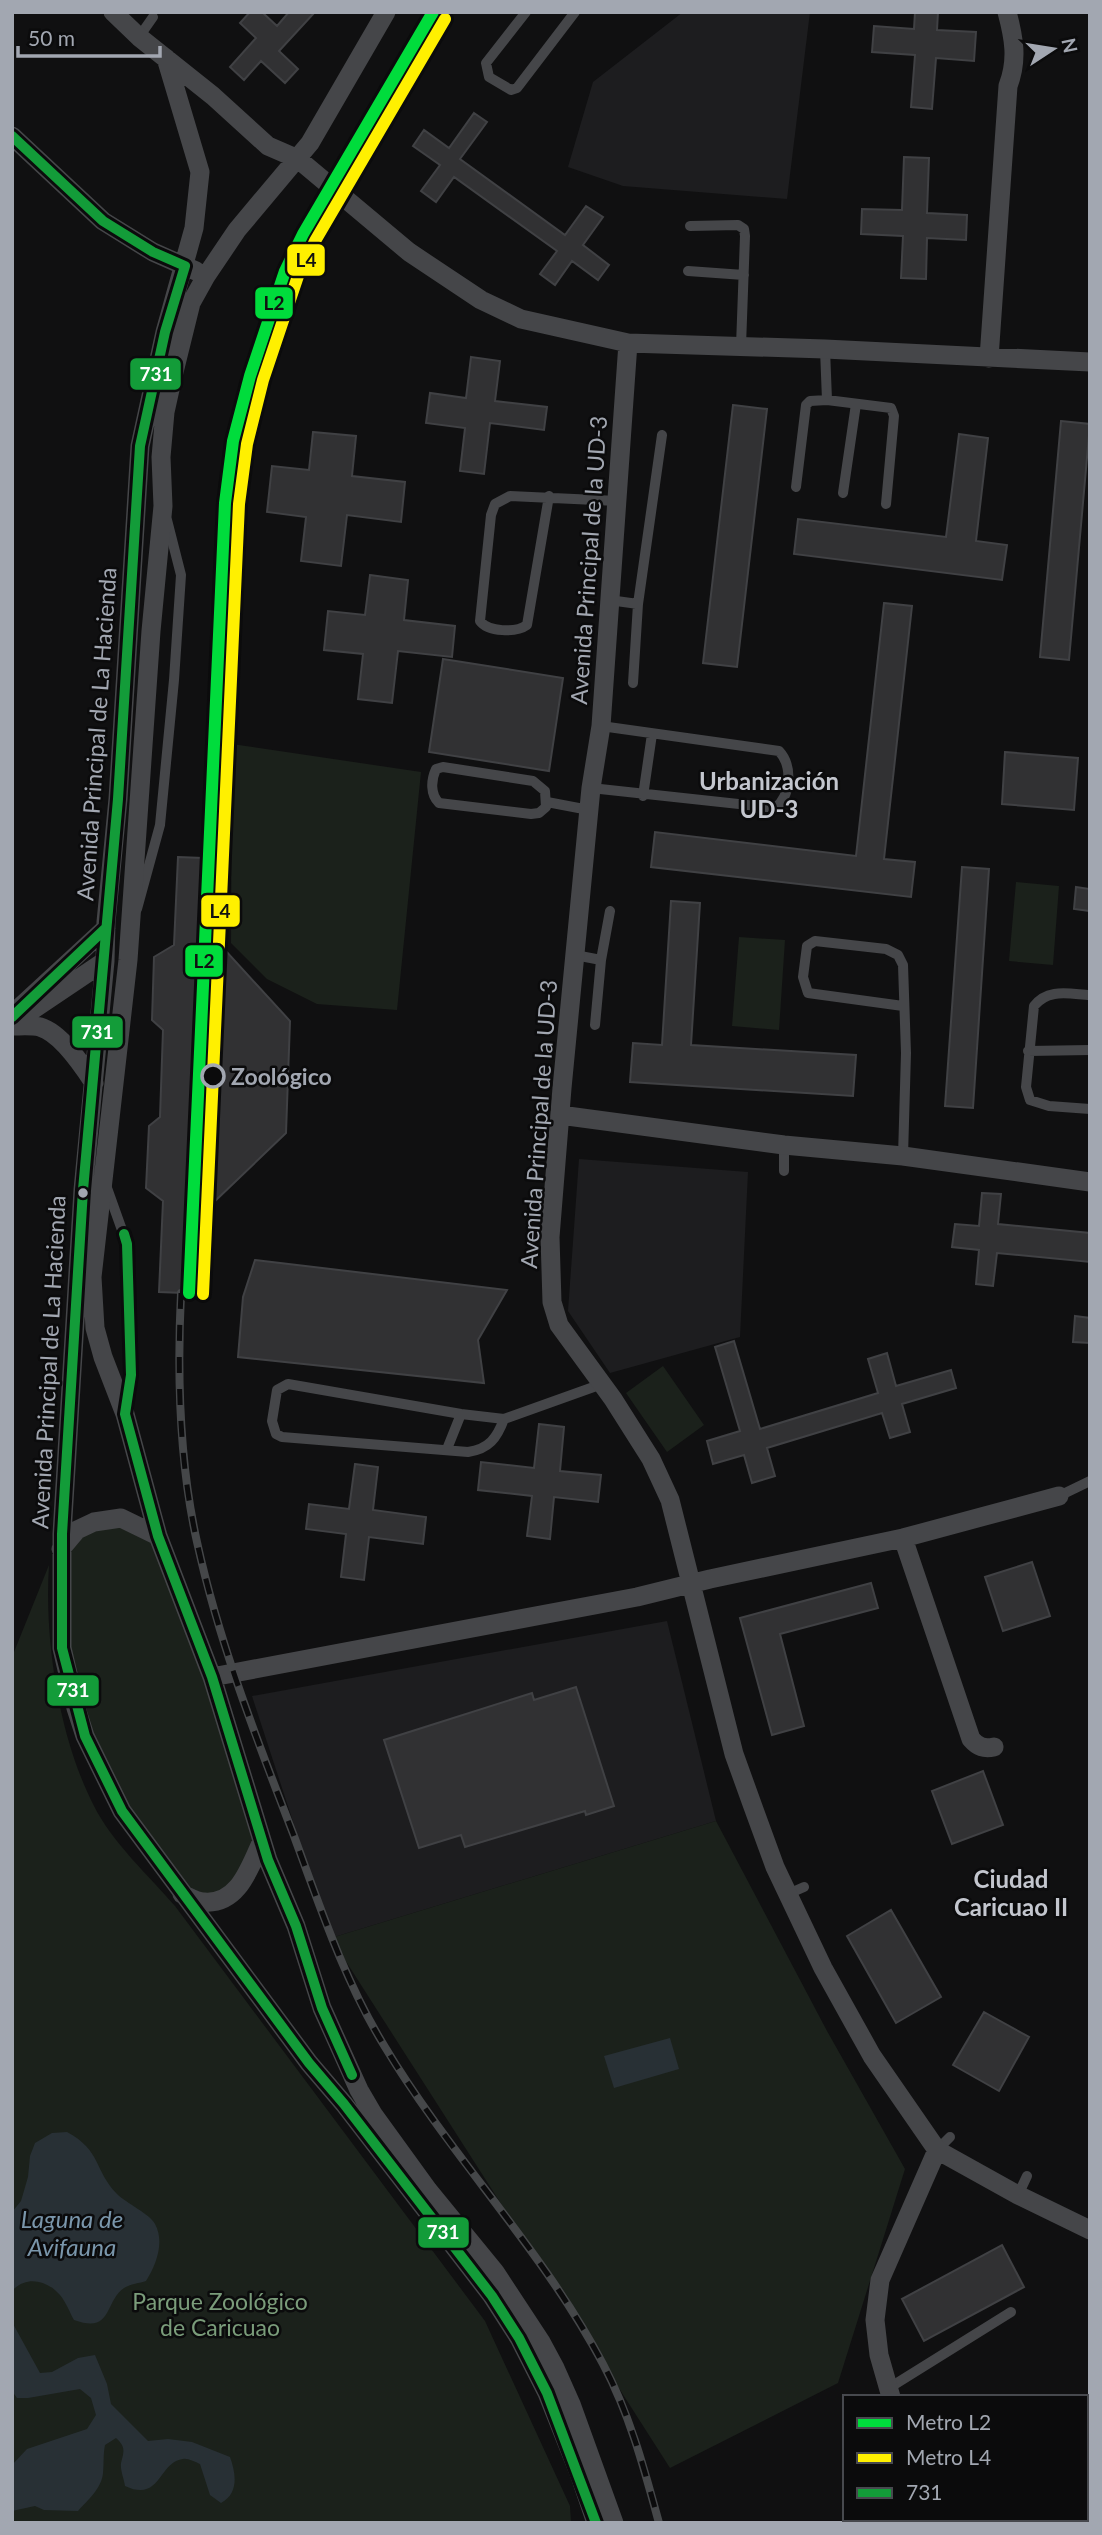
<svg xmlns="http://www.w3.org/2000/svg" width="1102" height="2535" viewBox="0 0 1102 2535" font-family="Lato,sans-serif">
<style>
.built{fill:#1d1d1f}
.green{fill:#1b211b}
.water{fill:#283035}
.building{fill:#313133;stroke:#404144;stroke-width:2}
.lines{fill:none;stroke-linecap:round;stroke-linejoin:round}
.service{stroke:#454649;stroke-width:10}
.minor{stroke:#454649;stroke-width:19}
.rail-casing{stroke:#454749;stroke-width:8}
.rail{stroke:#0b0b0c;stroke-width:5;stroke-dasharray:16;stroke-linecap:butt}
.bus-1-casing{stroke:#0b0b0c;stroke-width:16}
.bus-1{stroke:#139c39;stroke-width:10}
.metro-1-casing{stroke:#0b0b0c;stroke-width:18}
.metro-2-casing{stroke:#0b0b0c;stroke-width:18}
.metro-1{stroke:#00dc3c;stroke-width:12}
.metro-2{stroke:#fff000;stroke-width:12}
.stop-dot{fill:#0b0b0c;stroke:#a2a7b1;stroke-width:3.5}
.bus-dot{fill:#a2a7b1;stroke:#0b0b0c;stroke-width:2.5}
.labels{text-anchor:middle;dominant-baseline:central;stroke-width:5;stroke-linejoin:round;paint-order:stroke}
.street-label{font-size:23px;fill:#a2a7b1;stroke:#0b0b0c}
.stop-label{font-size:23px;font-weight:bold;fill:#a2a7b1;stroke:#0b0b0c;text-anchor:start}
.park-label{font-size:23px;fill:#7a9c7a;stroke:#0b0b0c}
.neighbourhood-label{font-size:24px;font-weight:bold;fill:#c3c6ce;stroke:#0b0b0c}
.water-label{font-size:24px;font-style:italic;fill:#7a96ab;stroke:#0b0b0c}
.line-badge{stroke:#0b0b0c;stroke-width:2.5}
.badge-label{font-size:19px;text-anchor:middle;font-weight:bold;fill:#fff}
.pale-badge-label{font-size:19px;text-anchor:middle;font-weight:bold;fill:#111}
</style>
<rect width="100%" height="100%" fill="#101011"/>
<!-- built -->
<path class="built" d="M683 12H810L787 199 623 186 568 167 593 82Z
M579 1159 748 1172 740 1337 610 1373 568 1311Z
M667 1621 716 1821 331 1938 252 1696Z"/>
<!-- green -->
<path class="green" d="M232 744 421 772 397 1010 317 1004 267 979 231 943Z
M1016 882 1059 886 1053 965 1009 961Z
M739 937 785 940 779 1030 732 1026Z
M663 1366 704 1425 667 1452 626 1393Z
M94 1522 158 1536 262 1841 242 1882 203 1902 147 1845 76 1708 61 1549Z
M49 1565C44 1640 59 1738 94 1806 112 1842 148 1875 175 1906L485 2321 570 2506 571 2523H12V1657Z
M716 1821 827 2031 905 2169 838 2383 670 2468 331 1938Z"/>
<!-- water -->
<path class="water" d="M670 2038 679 2069 614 2088 604 2056Z
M67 2132C102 2151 93 2169 117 2194 126 2203 150 2214 155 2224 165 2242 156 2265 146 2281 140 2283 130 2284 124 2288 104 2302 113 2334 74 2320 70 2313 66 2302 60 2295 47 2280 26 2275 12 2291V2212L21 2201 28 2177 30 2156 35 2143 52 2133Z
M12 2322 40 2373 52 2372 78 2358 95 2355 107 2384 111 2404 148 2441 168 2439 192 2442 230 2457C236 2474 239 2493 221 2503L210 2495 200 2464C195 2462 188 2458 183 2459 158 2462 161 2503 125 2486 124 2479 120 2470 121 2463 124 2451 126 2447 116 2438L105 2445C103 2455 104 2464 103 2473 102 2488 87 2501 78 2511L44 2510 35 2506 12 2511V2465L27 2449 87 2429 96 2415 91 2398 80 2389 28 2398H17L12 2391Z"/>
<!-- building -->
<path class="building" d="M250 12H262L277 26 289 12H315L279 51 298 69 285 83 261 61 244 80 230 67 256 38 240 23Z
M915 12H938L937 30 976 32 974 61 936 58 932 109 911 107 915 55 872 52 874 26 914 29Z
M474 113 487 122 460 159 565 235 586 206 603 217 583 245 609 265 598 280 572 261 555 285 540 274 557 251 454 177 436 202 421 191 440 165 413 146 424 130 449 148Z
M904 157 929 158 927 213 967 215 966 240 927 238 926 279 901 278 903 236 861 234 862 209 902 210Z
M471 357 500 361 495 401 547 407 544 430 490 423 484 474 460 471 465 428 426 423 430 393 466 398Z
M733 405 767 409 737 667 703 663Z
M1061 421 1090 424 1069 660 1040 657Z
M313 432 356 436 352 476 405 482 401 522 347 515 341 566 301 561 306 517 267 512 272 466 309 470Z
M959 434 988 438 976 541 1007 545 1002 580 794 554 798 519 946 537Z
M370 575 408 580 404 620 455 626 452 657 398 651 392 703 358 699 363 654 324 650 328 611 365 615Z
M884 603 912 606 884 859 915 862 911 897 651 867 655 832 856 856Z
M443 659 563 678 549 771 429 752Z
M1005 752 1078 758 1074 810 1002 804Z
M178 857 228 859 224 949 290 1021 286 1133 213 1203 209 1294 159 1292 163 1201 146 1188 149 1126 160 1117 163 1030 152 1020 154 957 174 945Z
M962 867 989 869 973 1108 945 1106Z
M1076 887 1090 889V911L1074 909Z
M671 901 700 903 691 1045 856 1055 853 1096 630 1082 633 1043 662 1045Z
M982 1193 1001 1194 998 1224 1090 1233V1262L997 1253 993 1286 976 1284 979 1250 952 1247 955 1224 979 1226Z
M255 1260 507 1290 478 1340 484 1383 238 1357 243 1297Z
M1075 1316 1090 1318V1343L1073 1342Z
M734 1341 760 1429 878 1393 868 1359 887 1353 896 1386 951 1370 956 1388 902 1404 910 1432 890 1438 882 1413 767 1448 775 1476 752 1483 744 1455 713 1464 707 1441 740 1431 715 1347Z
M539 1424 564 1427 560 1471 601 1475 598 1502 554 1497 550 1539 527 1536 532 1496 478 1490 481 1462 534 1468Z
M355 1464 378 1467 373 1510 426 1517 423 1544 369 1537 364 1580 341 1577 346 1534 306 1529 309 1504 349 1509Z
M1032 1562 1050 1616 1003 1631 985 1577Z
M871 1583 878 1608 780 1634 804 1726 772 1735 740 1618Z
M576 1687 614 1806 586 1815 585 1811 465 1847 461 1835 419 1848 384 1740 532 1693 534 1700Z
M983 1771 1003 1825 952 1844 932 1791Z
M891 1910 941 1997 896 2023 847 1936Z
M984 2012 1029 2037 999 2091 953 2065Z
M1002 2245 1024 2287 924 2341 902 2299Z"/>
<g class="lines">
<!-- service -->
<path class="service" d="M526 12 486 63 489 77 511 90 517 88 575 12
M139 37 153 17
M690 226 738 225 744 229 745 236 741 346
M688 271 744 275
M825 349 827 400
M796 487 806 405 810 401 827 400 891 408 894 416 886 504
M843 493 856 404
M549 496 527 625C516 633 488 632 480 621L491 515 495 504 510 496 617 501
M609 600 638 604
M633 683 638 604 662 435
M443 767 533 781 545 791 546 807 539 813 531 814 439 803C430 794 431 780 436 769Z
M591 788 775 808C791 796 793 766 779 751L601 726
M643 796 652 734
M547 802 589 810
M137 909 160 825 174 680 181 575 167 520
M575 955 601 960
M1090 995C1069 994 1048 988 1034 1006L1026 1087 1030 1100 1049 1106 1090 1109
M903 1006 808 993 803 977 807 946 815 941 886 949 898 955 903 965 906 1053 903 1156
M595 1025 601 960 610 911
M1028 1051 1090 1050
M784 1171V1145
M107 1188 127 1244 131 1375 126 1407
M504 1419C497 1438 489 1449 468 1452L282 1437 276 1434 272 1421 277 1390 288 1384 461 1414 504 1419 602 1384
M447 1449 461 1414
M1059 1496 1090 1481
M788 1894 804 1887
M937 2150 950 2137
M1018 2195 1027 2176
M889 2388 1011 2312"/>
<!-- minor -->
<path class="minor" d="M113 12 139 37 213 96 268 146 298 159 409 252 481 300 521 319 628 343 825 349 1090 362
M386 12 310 143 237 230 206 276 191 303 173 376 165 412 161 457 163 506 151 631 128 960 92 1277 95 1328 103 1357 125 1414 158 1536 212 1677 268 1860 296 1926 322 2008 359 2090 373 2114 428 2190 495 2272 541 2342 555 2368 571 2404 614 2523
M166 58 200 172 194 228 165 332 140 446 118 799 106 922 105 961 83 1190 62 1534V1648L76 1708 85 1736 122 1811 309 2063 344 2104 492 2296 519 2338 547 2393 579 2473 596 2523
M12 136 103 221 153 252 196 271
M628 343 601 726 591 788 562 1088 550 1237 552 1302 559 1325 613 1399 651 1459 670 1500 734 1754 752 1804 775 1867 823 1968 872 2056 937 2150 1018 2195 1090 2230
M989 358 1008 86C1018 60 1014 38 1007 12
M12 1017 18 1009 106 928
M19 1019 105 961
M12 1026C21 1026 32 1025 40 1027 61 1033 83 1066 94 1083
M560 1115 784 1145 903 1156 1090 1182
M903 1538 971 1739C978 1747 984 1749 994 1747
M61 1549 77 1530 94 1522 121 1518 158 1536
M212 1677 637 1597 710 1579 903 1538 1059 1496
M182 1894C189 1897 197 1902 204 1902 239 1905 250 1866 262 1841
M891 2397 879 2355 875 2320 880 2280 937 2150
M1086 2468V2499
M924 2519 925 2523
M1006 2523 1007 2519
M1081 2523 1082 2519"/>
<!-- rail casing -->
<g class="rail-casing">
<path id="rail" d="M181 1293C177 1375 179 1461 197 1542 219 1643 257 1740 294 1836 320 1907 345 1982 385 2047 451 2157 543 2250 603 2364 630 2415 644 2468 659 2523"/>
</g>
<!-- rail -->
<use href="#rail" class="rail"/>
<!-- bus-1 casing -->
<g class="bus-1-casing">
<path id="bus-1" d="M12 136 103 221 153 252 185 266 165 332 140 446 118 799 83 1190 62 1534V1648L85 1736 122 1811 309 2063 344 2104 492 2296 519 2338 547 2393 596 2523
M12 1017 106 928
M124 1234 127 1244 131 1375 125 1414 158 1536 212 1677 268 1860 296 1926 322 2008 352 2075"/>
</g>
<!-- bus-1 -->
<use href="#bus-1" class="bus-1"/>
<!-- metro-1 casing -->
<g class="metro-1-casing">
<path id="metro-1" d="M189 1293 225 503 233 441 250 376 285 271 303 234 433 12"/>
</g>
<!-- metro-2 casing -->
<g class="metro-2-casing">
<path id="metro-2" d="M203 1294 239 504 247 444 263 380 298 276 315 241 445 19"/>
</g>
<!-- metro-1 -->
<use href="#metro-1" class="metro-1"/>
<!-- metro-2 -->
<use href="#metro-2" class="metro-2"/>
</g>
<!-- markers -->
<circle class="stop-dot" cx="213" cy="1076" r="11"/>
<circle class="bus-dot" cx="83" cy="1193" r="6"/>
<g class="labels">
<!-- street labels -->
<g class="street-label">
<text transform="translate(588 560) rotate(-86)">Avenida Principal de la UD-3</text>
<text transform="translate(96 734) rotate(-86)">Avenida Principal de La Hacienda</text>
<text transform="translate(538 1124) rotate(-86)">Avenida Principal de la UD-3</text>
<text transform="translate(48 1362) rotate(-87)">Avenida Principal de La Hacienda</text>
</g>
<!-- stop labels -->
<g class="stop-label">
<text x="231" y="1076">Zoológico</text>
</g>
<!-- park labels -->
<g class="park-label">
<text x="220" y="2301">Parque Zoológico<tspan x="220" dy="26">de Caricuao</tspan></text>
</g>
<!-- neighbourhood labels -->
<g class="neighbourhood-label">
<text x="769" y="780">Urbanización<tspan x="769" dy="28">UD-3</tspan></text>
<text x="1011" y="1878">Ciudad<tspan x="1011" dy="28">Caricuao II</tspan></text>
</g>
<!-- water labels -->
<g class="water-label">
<text x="72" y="2218">Laguna de<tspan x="72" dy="28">Avifauna</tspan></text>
</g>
</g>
<g class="line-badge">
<rect x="286" y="243" width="40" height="34" rx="7" fill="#fff000"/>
<rect x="254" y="286" width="40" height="34" rx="7" fill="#00dc3c"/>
<rect x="129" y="357" width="53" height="34" rx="7" fill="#139c39"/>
<rect x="200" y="894" width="41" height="34" rx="7" fill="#fff000"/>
<rect x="184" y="944" width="40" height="34" rx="7" fill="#00dc3c"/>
<rect x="71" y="1015" width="53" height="34" rx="7" fill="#139c39"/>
<rect x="46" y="1674" width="54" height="33" rx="7" fill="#139c39"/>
<rect x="417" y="2216" width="53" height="33" rx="7" fill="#139c39"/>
</g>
<g class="badge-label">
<text x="156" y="381">731</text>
<text x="97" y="1039">731</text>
<text x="73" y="1697">731</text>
<text x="443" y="2239">731</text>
</g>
<g class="pale-badge-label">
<text x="306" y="267">L4</text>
<text x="274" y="310">L2</text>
<text x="220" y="918">L4</text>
<text x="204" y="968">L2</text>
</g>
<!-- border -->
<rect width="1102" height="2535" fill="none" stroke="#a2a7b1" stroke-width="28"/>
<!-- legend -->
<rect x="843" y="2395" width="245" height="126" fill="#0b0b0c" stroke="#47494e" stroke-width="2"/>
<rect x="857" y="2418" width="35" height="10" fill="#00dc3c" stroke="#47494e" stroke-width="2"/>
<text x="906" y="2430" font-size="21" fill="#a2a7b1">Metro L2</text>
<rect x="857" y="2453" width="35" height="10" fill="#fff000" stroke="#47494e" stroke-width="2"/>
<text x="906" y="2465" font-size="21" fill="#a2a7b1">Metro L4</text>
<rect x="857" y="2488" width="35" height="10" fill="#139c39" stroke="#47494e" stroke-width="2"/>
<text x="906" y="2500" font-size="21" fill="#a2a7b1">731</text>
<!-- north arrow -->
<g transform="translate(1053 49) rotate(78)" stroke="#0b0b0c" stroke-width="5" paint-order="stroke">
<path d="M0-5L12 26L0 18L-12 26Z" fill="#a2a7b1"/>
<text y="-10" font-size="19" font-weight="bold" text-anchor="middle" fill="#a2a7b1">N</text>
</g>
<!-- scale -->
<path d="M18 46v10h142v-10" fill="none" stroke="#a2a7b1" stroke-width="3.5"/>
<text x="28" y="46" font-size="21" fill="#a2a7b1" stroke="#0b0b0c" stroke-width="5" paint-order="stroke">50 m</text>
</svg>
